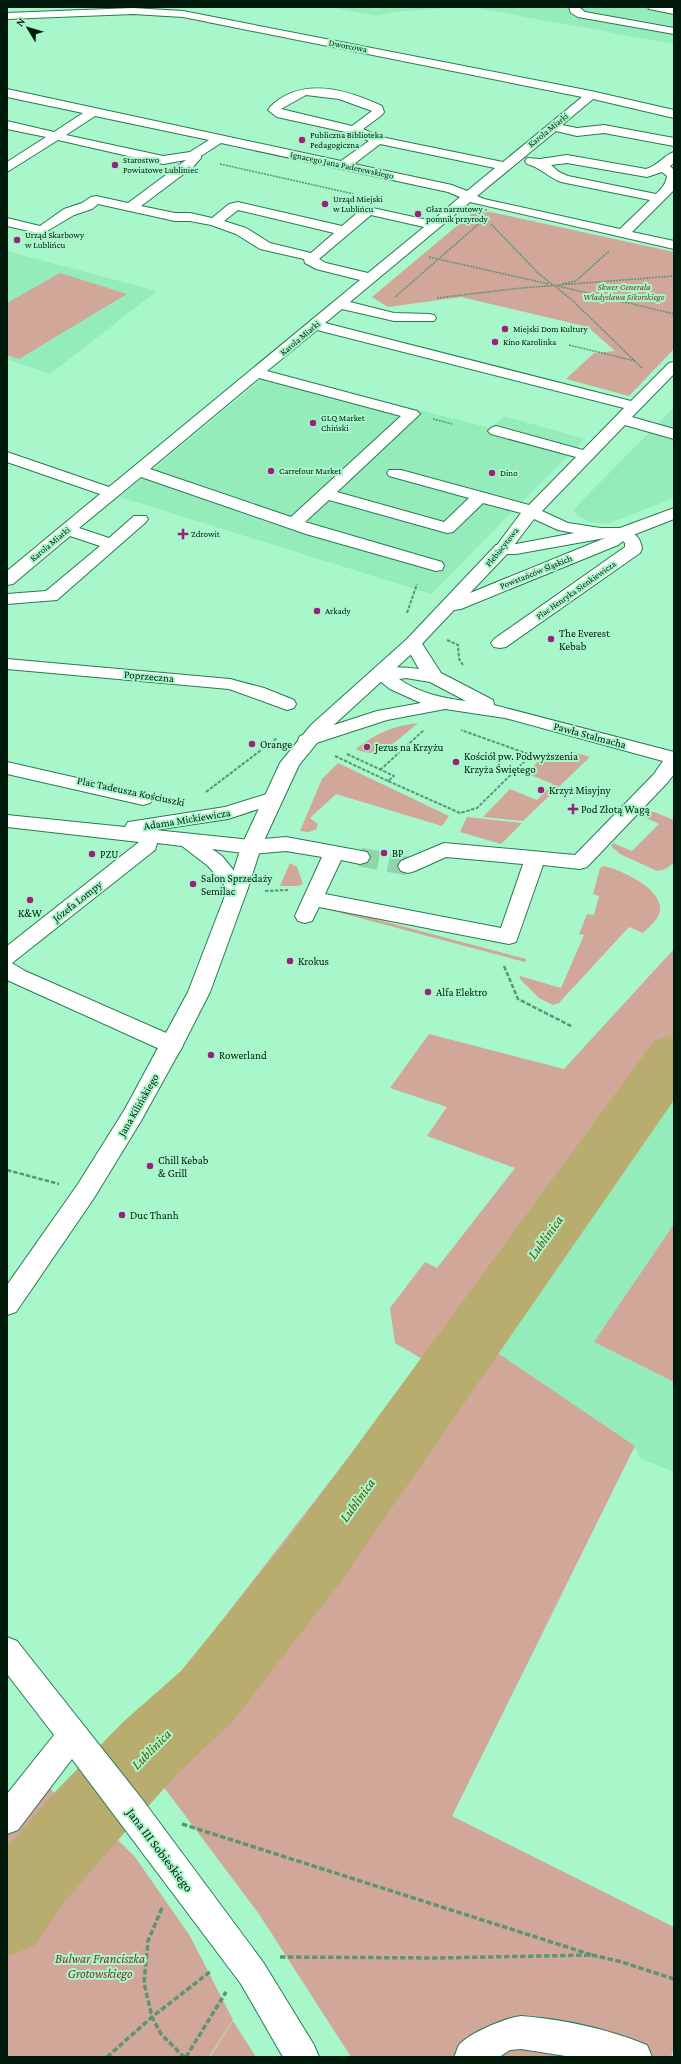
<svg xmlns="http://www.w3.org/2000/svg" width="681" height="2064" viewBox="0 0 681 2064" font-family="'Crimson Pro',serif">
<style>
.built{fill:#95ecbb}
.green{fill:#d0a799}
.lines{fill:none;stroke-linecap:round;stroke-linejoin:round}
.river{fill:#b8ad6e;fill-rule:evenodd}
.minor-tunnel{stroke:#8fd6ad;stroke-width:19;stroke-dasharray:19 10;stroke-linecap:butt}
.minor-casing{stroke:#297a53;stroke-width:2}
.major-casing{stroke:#297a53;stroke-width:2}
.path-far3{stroke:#5d9474;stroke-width:1.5;stroke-dasharray:2 1;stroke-linecap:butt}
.path-far2{stroke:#5d9474;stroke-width:2;stroke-dasharray:3.5 1.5;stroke-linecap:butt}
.path-far1{stroke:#5d9474;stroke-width:2.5;stroke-dasharray:4.5 2;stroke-linecap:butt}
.path{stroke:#5d9474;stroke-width:3.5;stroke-dasharray:5.5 2.5;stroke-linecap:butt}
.minor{fill:#fff;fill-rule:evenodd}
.major{fill:#fff;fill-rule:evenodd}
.poi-dot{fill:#97217d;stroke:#a8f7ca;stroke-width:1.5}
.labels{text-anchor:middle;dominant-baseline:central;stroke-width:4;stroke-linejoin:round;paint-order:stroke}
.far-street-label{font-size:9px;fill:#001a0b;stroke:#a8f7ca}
.far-poi-label{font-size:9px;fill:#001a0b;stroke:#a8f7ca;text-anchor:start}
.far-park-label{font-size:9px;font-style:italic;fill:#803319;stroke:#a8f7ca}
.poi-label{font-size:11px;fill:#001a0b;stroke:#a8f7ca;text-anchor:start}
.street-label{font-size:11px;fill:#001a0b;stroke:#a8f7ca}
.near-street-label{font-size:13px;fill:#001a0b;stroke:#a8f7ca}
.near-park-label{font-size:13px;font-style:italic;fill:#803319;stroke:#a8f7ca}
.near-water-label{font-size:14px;font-style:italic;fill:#5f5201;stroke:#a8f7ca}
</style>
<rect width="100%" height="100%" fill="#a8f7ca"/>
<!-- built -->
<path class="built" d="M330 7H461L394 12 375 16Z
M471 7H674V44Z
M7 251 157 291 50 374 7 359Z
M270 372 490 428 504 416 585 439 431 594 120 497Z
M674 407V498L608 524 590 522 578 516 574 510 575 508Z
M674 1073V1472L640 1458 635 1446 480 1341Z"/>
<!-- green -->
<path class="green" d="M477 209 674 252V349L629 396 566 379 594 353 615 351 588 327 461 297 388 307 372 297Z
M60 273 127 294 19 359 7 355V303Z
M418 723C400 737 380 762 356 749 376 733 393 726 418 723Z
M573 752 590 757 523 821 483 817 510 789 537 800 553 784 526 773 539 761 566 762Z
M338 763 449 816 442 826 336 794 310 818 318 824 316 830 308 832 300 831 322 779Z
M647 812H654L674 820V862C668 868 665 870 657 871L620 854 611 846 613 843 632 851 659 824 642 816Z
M467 817 522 823 501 844 460 832Z
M290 863 297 867 303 884 298 886H280Z
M604 866C622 870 663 889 660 911 658 920 649 927 643 933L629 927 559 1003 553 1005 539 998 520 979V976L561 988 584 935 579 934 587 914 594 915 599 896 593 894 600 868Z
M330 907 526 959 525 962 326 909Z
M674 949V1037L566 1190 436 1366 329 1519 206 1683 137 1748 130 1739 424 1360 395 1343 390 1308 425 1262 437 1268 515 1168 427 1136 447 1107 390 1088 429 1034 564 1069Z
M674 1224V1382L594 1342Z
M480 1341 635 1446 452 1816 674 1927V2047L671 2057H351L259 1914 148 1766 222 1697 319 1567Z
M46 1782 67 1811 7 1889V1835Z
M93 1833 117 1839 135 1857 190 1936 233 2020 209 2057H7V1944L43 1885Z
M233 2021 256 2057H210Z"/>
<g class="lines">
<!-- river -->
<path class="river" d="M674 1035V1100L339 1584 233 1721 177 1774 110 1849 66 1900 35 1945 7 1957V1848L10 1844 54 1793 123 1722 181 1671 289 1538 654 1041Z"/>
<!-- minor-tunnel -->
<path class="minor-tunnel" d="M360 857 408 866"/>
<!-- minor casing -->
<g class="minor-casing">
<path id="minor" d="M569 7H579L585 12 674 28V34L578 17 571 13Z
M648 7 674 8V14L649 9Z
M133 8 183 11 591 91 674 110V118L593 99 562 125 577 128 604 125 674 138V146L604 133 577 136 556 131 477 196 484 199 620 229 650 200 561 182C548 177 540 167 527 164L525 161 527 158 540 159 567 155 646 169C659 165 664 155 674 152V163L670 166 674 170V190L632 232 674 241V249L470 202 350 302 394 313 429 314 434 315 436 318 434 321H394L342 309 325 323 631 401 669 363 674 362V374L632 417 674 429V439L625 425 542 511 568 523 607 529 609 533 607 537 601 538 558 530 534 519 508 553 502 554 496 553 494 549 521 513 483 503 453 532 447 533 329 500 305 522 442 562 444 566 442 570 436 571 306 534 141 477 79 528 109 538 134 516H146L148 519 146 522 57 600 7 604V594L46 591 100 546 70 536 13 584 7 585V571L100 494 7 462V452L109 487 360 280 316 269 305 263 304 259 260 249 236 234 211 225 190 221H175L98 204 92 209 74 215 42 234 7 226V218L40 226 64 209 82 203 91 197 96 196 128 203 186 160 163 164 58 140 7 172V162L46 137 7 129V121L54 132 83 113 7 97V89L341 161 369 141 350 133 277 117 268 110 270 107C301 76 346 89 382 106L384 112 382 115 363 129 381 137 503 162 582 97 183 17 133 14 7 19V13ZM306 95 339 99 372 111 352 126 281 109ZM95 116 209 140 190 152 163 156 66 135ZM221 143 448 192 460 197 432 221 368 207 363 208 342 226 238 202 229 204 212 218 190 213H175L141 206 193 167 201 158V156ZM380 144 495 168 467 191 452 185 354 164ZM567 163 647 177 662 172 667 176C666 184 662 188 656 194L568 176 559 172 551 165ZM238 210 334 233 311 253 270 243 246 228 224 221ZM371 215 424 227 368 273 326 263 319 259ZM317 330 624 408 583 450 496 426 491 428 488 431 491 434 576 457 529 505 401 470H389L387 473 389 476 469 498 444 522 337 492 420 414 417 411 267 371ZM259 378 401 416 291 517 150 469Z
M622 528C633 531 641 537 642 549L640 553 506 647 500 648 494 647 491 643 494 639 625 547V543L614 533 616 529Z
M413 638 419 639 441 673 493 700 494 705 674 752V774L668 782 587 867 580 869 543 865 516 942 509 944 319 907 312 921 305 923 298 921 295 916 322 857 286 851 251 854 212 849 222 856 248 888 245 893 238 895 231 893 208 866 182 846 157 843 155 850 12 963 25 971 180 1039 183 1045 180 1051 172 1053 164 1051 7 980V946L139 842 7 827V815L125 827 128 822 135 821 225 807 273 792 280 794 283 798 280 802 228 819 155 830 251 840 286 837 367 852 370 857 367 862 360 864 341 860 325 894 501 928 523 864 446 857 415 871 408 873 401 871 398 866 401 861 444 843 575 855 654 774 663 761 505 718 445 709 387 720 307 746 300 744 298 740 300 736 377 711 421 703 390 689 371 674 374 670C388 666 404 667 419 669L404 643 407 639ZM406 678 430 682 466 701C442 698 419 693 399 679Z
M7 659 230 679 264 688 294 700 296 704 294 708 287 710 229 689 7 669Z
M7 762 143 793 150 795 153 799 150 803 143 805 7 774Z
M7 1637 17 1641 142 1799 263 1962 314 2045 319 2057H283L241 1984 72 1759 18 1830 7 1834V1794L54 1735 7 1674Z
M521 2016C562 2019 608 2029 647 2045L652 2057H572L521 2049 510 2050 499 2057H454C456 2054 457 2048 459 2045 469 2033 505 2018 521 2016Z"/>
</g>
<!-- major casing -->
<g class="major-casing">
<path id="major" d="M674 508V519L628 537 618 545 461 609 454 610 419 647 325 733 299 765 261 847 248 888 210 992 183 1045 141 1121 94 1198 16 1312 7 1315V1285L78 1184 125 1109 188 992 228 888 241 847 280 763 311 725 407 639 496 545 516 544 601 528H620ZM605 538 470 593 507 554H516Z"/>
</g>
<!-- path-far3 -->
<path class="path-far3" d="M220 164 354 194
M491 224 538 273 572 300 642 368
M429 257 549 284
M562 284 576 281 609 251
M558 286 674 314
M395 297 482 221
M437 298 521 288 674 276
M569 345 635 361
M433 419 452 424"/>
<!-- path-far2 -->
<path class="path-far2" d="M407 613 417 584
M447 640 458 645 459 659 463 665
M347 754 394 776 388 781 460 813 477 808 531 755 461 730
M531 755 560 757
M335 756 388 781
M380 770 424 730
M206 792 277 738
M265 891 288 890"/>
<!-- path-far1 -->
<path class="path-far1" d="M504 966 518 999 573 1027
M7 1170 59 1184"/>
<!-- path -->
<path class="path" d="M182 1824 592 1955
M162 1908 148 1941 144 1983 152 2017 161 2034 184 2057
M280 1957 437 1958 592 1955 622 1962 674 1979
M107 2057 152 2017 211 1971
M186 2057 226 1992"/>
<!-- minor -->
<use href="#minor" class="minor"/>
<!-- major -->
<use href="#major" class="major"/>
</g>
<!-- markers -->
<g class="poi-dot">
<circle cx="302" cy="140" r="4"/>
<circle cx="115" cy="165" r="4"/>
<circle cx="325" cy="204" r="4"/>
<circle cx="418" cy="214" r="4"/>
<circle cx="17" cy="240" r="4"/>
<circle cx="505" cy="329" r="4"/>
<circle cx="495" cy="342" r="4"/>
<circle cx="313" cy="423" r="4"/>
<circle cx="271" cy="471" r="4"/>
<circle cx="492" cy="473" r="4"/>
<path d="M181 528h4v4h4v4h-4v4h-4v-4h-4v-4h4z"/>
<circle cx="317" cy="611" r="4"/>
<circle cx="551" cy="639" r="4"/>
<circle cx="252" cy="744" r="4"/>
<circle cx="367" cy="747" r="4"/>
<circle cx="456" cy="762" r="4"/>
<circle cx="541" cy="790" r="4"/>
<path d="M571 803h4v4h4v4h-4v4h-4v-4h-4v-4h4z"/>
<circle cx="384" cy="853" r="4"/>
<circle cx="92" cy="854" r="4"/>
<circle cx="193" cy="884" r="4"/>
<circle cx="30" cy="900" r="4"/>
<circle cx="290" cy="961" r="4"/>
<circle cx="428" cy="992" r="4"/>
<circle cx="211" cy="1055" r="4"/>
<circle cx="150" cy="1166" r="4"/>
<circle cx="122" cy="1215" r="4"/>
</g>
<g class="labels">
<!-- far-street labels -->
<g class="far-street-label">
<text transform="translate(348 46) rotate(11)">Dworcowa</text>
<text transform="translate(548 130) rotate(-39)">Karola Miarki</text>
<text transform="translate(342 165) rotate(12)">Ignacego Jana Paderewskiego</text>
<text transform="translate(300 338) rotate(-40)">Karola Miarki</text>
<text transform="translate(50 544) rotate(-40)">Karola Miarki</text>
<text transform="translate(502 547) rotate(-51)">Plebiscytowa</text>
<text transform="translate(536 572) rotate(-22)">Powstańców Śląskich</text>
<text transform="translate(576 590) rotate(-35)">Plac Henryka Sienkiewicza</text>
</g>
<!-- far-poi labels -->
<g class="far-poi-label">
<text x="310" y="135">Publiczna Biblioteka<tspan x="310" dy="10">Pedagogiczna</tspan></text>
<text x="123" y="160">Starostwo<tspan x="123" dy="10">Powiatowe Lubliniec</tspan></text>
<text x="333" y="199">Urząd Miejski<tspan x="333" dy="10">w Lublińcu</tspan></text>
<text x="426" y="209">Głaz narzutowy -<tspan x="426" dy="10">pomnik przyrody</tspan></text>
<text x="25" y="235">Urząd Skarbowy<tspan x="25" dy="10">w Lublińcu</tspan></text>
<text x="513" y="329">Miejski Dom Kultury</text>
<text x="503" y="342">Kino Karolinka</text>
<text x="321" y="418">GLQ Market<tspan x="321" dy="10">Chiński</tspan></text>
<text x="279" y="471">Carrefour Market</text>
<text x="500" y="473">Dino</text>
<text x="191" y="534">Zdrowit</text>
<text x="325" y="611">Arkady</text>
</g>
<!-- far-park labels -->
<g class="far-park-label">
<text x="624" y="287">Skwer Generała<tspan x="624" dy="10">Władysława Sikorskiego</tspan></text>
</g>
<!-- poi labels -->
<g class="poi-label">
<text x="559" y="633">The Everest<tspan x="559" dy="13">Kebab</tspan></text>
<text x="260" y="744">Orange</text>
<text x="375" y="747">Jezus na Krzyżu</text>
<text x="464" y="756">Kościół pw. Podwyższenia<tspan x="464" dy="13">Krzyża Świętego</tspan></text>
<text x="549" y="790">Krzyż Misyjny</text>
<text x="581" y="809">Pod Złotą Wagą</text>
<text x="392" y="853">BP</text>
<text x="100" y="854">PZU</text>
<text x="201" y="878">Salon Sprzedaży<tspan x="201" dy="13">Semilac</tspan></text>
<text x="30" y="913" text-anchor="middle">K&amp;W</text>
<text x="298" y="961">Krokus</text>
<text x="436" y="992">Alfa Elektro</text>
<text x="219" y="1055">Rowerland</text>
<text x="158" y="1160">Chill Kebab<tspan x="158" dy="13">&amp; Grill</tspan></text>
<text x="130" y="1215">Duc Thanh</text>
</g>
<!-- street labels -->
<g class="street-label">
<text transform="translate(149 676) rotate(5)">Poprzeczna</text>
<text transform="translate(590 735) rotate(15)">Pawła Stalmacha</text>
<text transform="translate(131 791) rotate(12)">Plac Tadeusza Kościuszki</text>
<text transform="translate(187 819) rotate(-9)">Adama Mickiewicza</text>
<text transform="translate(77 901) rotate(-38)">Józefa Lompy</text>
<text transform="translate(138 1105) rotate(-60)">Jana Kilińskiego</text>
</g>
<!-- near-street labels -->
<g class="near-street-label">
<text transform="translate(160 1850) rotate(53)">Jana III Sobieskiego</text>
</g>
<!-- near-park labels -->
<g class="near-park-label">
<text x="100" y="1958">Bulwar Franciszka<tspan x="100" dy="15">Grotowskiego</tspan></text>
</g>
<!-- near-water labels -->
<g class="near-water-label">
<text transform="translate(545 1237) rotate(-54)">Lublinica</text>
<text transform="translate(357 1500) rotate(-54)">Lublinica</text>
<text transform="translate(151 1749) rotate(-45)">Lublinica</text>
</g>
</g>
<!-- border -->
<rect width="681" height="2064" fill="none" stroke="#001a0b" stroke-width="16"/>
<!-- north arrow -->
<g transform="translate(28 28) rotate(308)" stroke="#a8f7ca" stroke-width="3" paint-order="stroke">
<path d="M0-3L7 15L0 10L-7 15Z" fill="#001a0b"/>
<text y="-6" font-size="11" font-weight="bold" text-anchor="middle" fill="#001a0b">N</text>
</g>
</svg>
